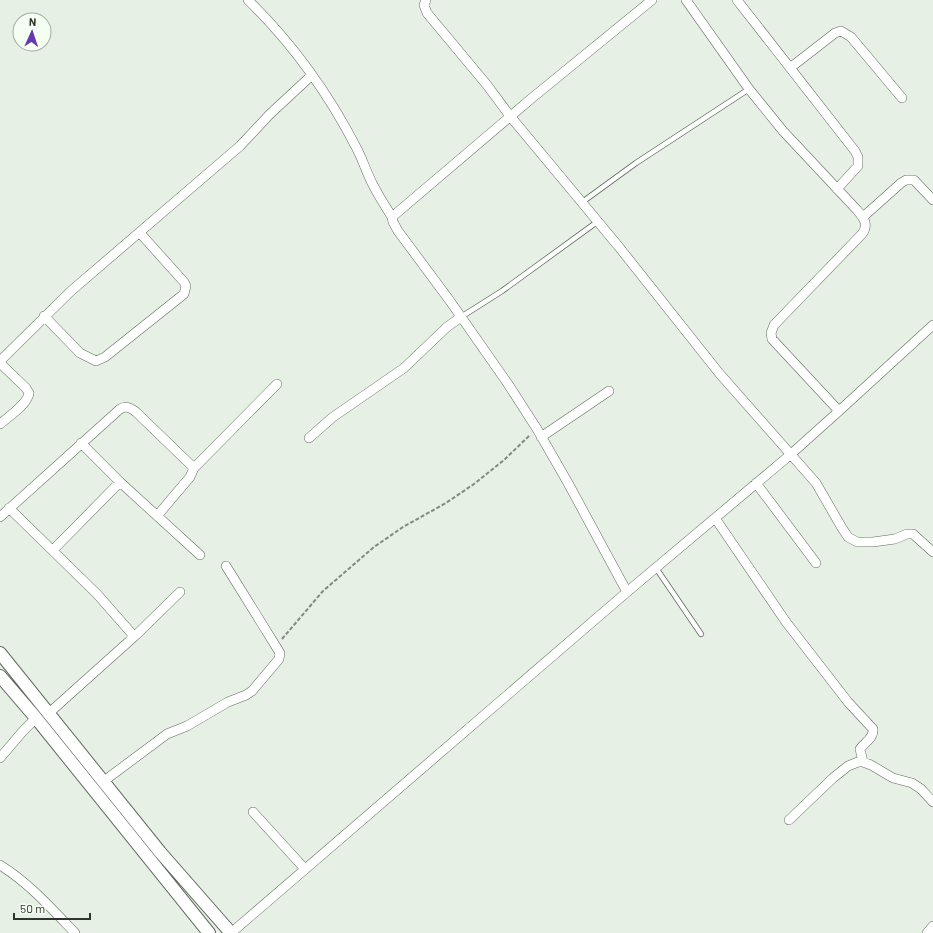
<svg xmlns="http://www.w3.org/2000/svg" width="933" height="933" viewBox="0 0 933 933" font-family="Barlow,sans-serif">
<style>
.lines{fill:none;stroke-linecap:round;stroke-linejoin:round}
.service-casing{stroke:#616a60;stroke-width:6}
.minor-casing{stroke:#616a60;stroke-width:10}
.tertiary-casing{stroke:#616a60;stroke-width:14}
.path{stroke:#838982;stroke-width:2;stroke-dasharray:4 2;stroke-linecap:butt}
.service{stroke:#fff;stroke-width:4.5}
.minor{stroke:#fff;stroke-width:9}
.tertiary{stroke:#fff;stroke-width:12}
</style>
<rect width="100%" height="100%" fill="#e6f0e4"/>
<g class="lines">
<!-- service casing -->
<g class="service-casing">
<path id="service" d="M581 203 636 163 749 89
M461 317 502 291 597 222
M656 568 701 634"/>
</g>
<!-- minor casing -->
<g class="minor-casing">
<path id="minor" d="M248 0C291 42 328 93 356 147 362 158 366 171 372 183 378 195 385 206 392 217
M426 0 424 5 427 13 487 85 510 116 619 247 719 373 816 483 842 528 848 537 857 542H873L895 539 907 534H913L933 552
M686 0 749 89 783 131 857 210C864 218 869 225 862 234L802 296 774 325 771 333 772 339 839 411
M737 0 855 151 858 157V166L837 189
M790 68 835 33 841 31 851 37 902 98
M863 217 901 183 906 180H914L933 200
M44 316 80 353 96 361 105 357 184 294 186 286 184 282 140 233
M0 361 71 291 240 146 270 114 312 75
M0 363 26 388 29 393C28 404 8 417 0 424
M541 437 609 391
M309 438 333 417 404 368 447 327 461 317
M81 443 120 482 200 555
M194 468 277 384
M756 483 816 563
M9 508 97 594 133 635H136
M0 517 120 409C126 405 131 408 136 412L194 468 190 477 157 516
M715 518 786 622 848 702 873 729C874 738 865 742 860 749L863 762
M53 550 120 482
M627 592 568 483 537 429 508 384 450 301 398 231 393 222 392 217 532 98 652 0
M49 713 136 635 180 592
M0 758 23 731 36 718
M104 781 167 734 187 726 216 709 228 702 246 695 252 691 279 659 280 653 226 566
M253 812 305 869
M789 820 833 778 848 766 858 762H863L871 765 893 778 912 783 921 789 933 802
M0 865C29 883 51 908 75 933
M231 933 627 592 790 455 839 411 933 325
M927 933 933 926"/>
</g>
<!-- tertiary casing -->
<g class="tertiary-casing">
<path id="tertiary" d="M0 653 160 852 231 933
M0 676 36 718 209 933"/>
</g>
<!-- path -->
<path class="path" d="M282 639 323 591 374 547 403 527 446 503 474 484 504 460 530 435"/>
<!-- service -->
<use href="#service" class="service"/>
<!-- minor -->
<use href="#minor" class="minor"/>
<!-- tertiary -->
<use href="#tertiary" class="tertiary"/>
</g>
<!-- north arrow -->
<g transform="translate(32 32) rotate(3)"><circle r="19" fill="#f4fef1" stroke="#a6ada4"/>
<path d="M0-3L7 15L0 10L-7 15Z" fill="#6439b1"/>
<text y="-6" font-size="11" font-weight="bold" text-anchor="middle" fill="#303430">N</text>
</g>
<!-- scale -->
<path d="M14 913v6h76v-6" fill="none" stroke="#303430" stroke-width="2"/>
<text x="20" y="913" font-size="12" fill="#303430" stroke="#f4fef1" stroke-width="3" paint-order="stroke">50 m</text>
</svg>
